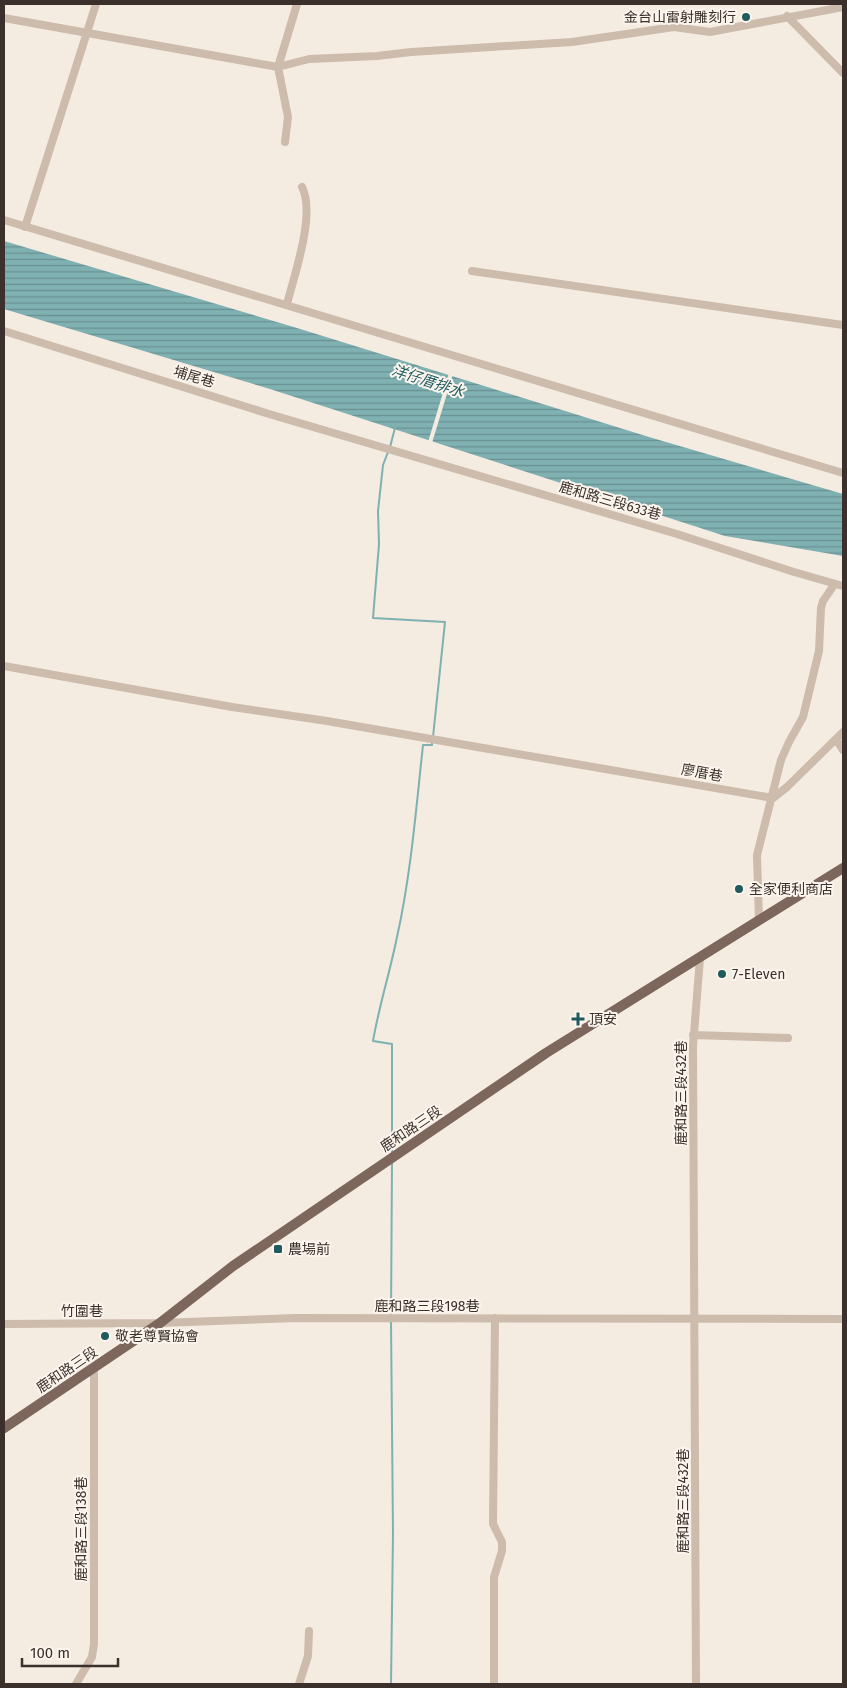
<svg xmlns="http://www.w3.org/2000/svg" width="847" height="1688" viewBox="0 0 847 1688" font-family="'Fira Sans','Noto Sans TC',sans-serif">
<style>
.water{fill:url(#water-rules)}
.pier{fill:#f4ebe1}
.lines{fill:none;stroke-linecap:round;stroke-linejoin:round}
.stream{stroke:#7fb0b2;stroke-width:2}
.minor{stroke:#cdbbac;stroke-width:8}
.major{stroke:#7d675c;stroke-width:10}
.poi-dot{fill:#1f5a5e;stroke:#fbf5ee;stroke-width:2}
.labels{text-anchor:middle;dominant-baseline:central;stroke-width:4;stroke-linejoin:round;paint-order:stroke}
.poi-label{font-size:14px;fill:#3b302b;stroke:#fbf5ee;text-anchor:start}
.street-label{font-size:14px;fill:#3b302b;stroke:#fbf5ee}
.water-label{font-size:15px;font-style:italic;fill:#1f5a5e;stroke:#fbf5ee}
</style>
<defs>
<pattern id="water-rules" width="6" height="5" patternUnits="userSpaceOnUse" patternTransform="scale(1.25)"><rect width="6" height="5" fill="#7fb0b2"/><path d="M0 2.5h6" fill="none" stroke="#699091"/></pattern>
</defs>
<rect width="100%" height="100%" fill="#f4ebe1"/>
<!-- water -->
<path class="water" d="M4 241 297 328 649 437 843 494V556L725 536 270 389 4 309Z"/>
<!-- pier -->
<path class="pier" d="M449 373 453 374 432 443 428 442Z"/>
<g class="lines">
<!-- stream -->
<path class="stream" d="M390 447 395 428
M388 452 383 465 378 511 379 544 373 618 445 622 433 737
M392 1154V1044L373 1041C379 1006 390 972 397 937 411 874 416 809 423 745H432V741
M391 1317 392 1162
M391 1684 393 1533 391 1322"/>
<!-- minor -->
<path class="minor" d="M787 16 843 73
M4 18 278 67 309 59 377 56 411 52 572 42 674 27 710 32 843 7
M285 142 288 117 278 67 297 4
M4 220 843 473
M25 227 96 4
M472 271 843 325
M287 304C294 276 316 214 302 187
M4 331 269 414 677 534 794 572 843 586
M4 666 232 707 327 721 773 798 787 787 843 732
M836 739 843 750
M759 921 757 855 781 760 789 742 803 717 819 651 821 608 823 601 834 585
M693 1035 788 1038
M4 1324 160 1323 296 1318 843 1319
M76 1684 92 1657 94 1644V1368
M299 1684 308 1656 309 1631
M494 1684V1577L502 1551V1542L493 1524 495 1318
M696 1684 693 1046 700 958"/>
<!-- major -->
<path class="major" d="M4 1428 160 1323 233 1266 546 1053 843 868"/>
</g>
<!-- markers -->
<g class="poi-dot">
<circle cx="746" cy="17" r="5"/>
<circle cx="739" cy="889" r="5"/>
<circle cx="722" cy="974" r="5"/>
<path d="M575.5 1011.5h5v5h5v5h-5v5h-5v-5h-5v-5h5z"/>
<rect x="273" y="1244" width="10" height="10" rx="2.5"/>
<circle cx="105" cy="1336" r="5"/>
</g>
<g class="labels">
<!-- poi labels -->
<g class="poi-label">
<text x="736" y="17" text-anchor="end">金台山雷射雕刻行</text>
<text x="749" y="889">全家便利商店</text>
<text x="732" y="974">7-Eleven</text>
<text x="589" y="1019">頂安</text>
<text x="288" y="1249">農場前</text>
<text x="115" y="1336">敬老尊賢協會</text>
</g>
<!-- street labels -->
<g class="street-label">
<text transform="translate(194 377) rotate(17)">埔尾巷</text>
<text transform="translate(610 501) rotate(16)">鹿和路三段633巷</text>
<text transform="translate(702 773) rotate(10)">廖厝巷</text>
<text transform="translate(681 1093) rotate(-90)">鹿和路三段432巷</text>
<text transform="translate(411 1129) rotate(-34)">鹿和路三段</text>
<text x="427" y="1306">鹿和路三段198巷</text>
<text x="82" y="1311">竹圍巷</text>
<text transform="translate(67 1370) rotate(-34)">鹿和路三段</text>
<text transform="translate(683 1501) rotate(-90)">鹿和路三段432巷</text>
<text transform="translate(81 1529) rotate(-90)">鹿和路三段138巷</text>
</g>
<!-- water labels -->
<g class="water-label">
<text transform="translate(428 381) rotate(18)">洋仔厝排水</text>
</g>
</g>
<!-- border -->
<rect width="847" height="1688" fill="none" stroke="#3b302b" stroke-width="10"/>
<!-- scale -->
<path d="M22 1658v8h96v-8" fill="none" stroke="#3b302b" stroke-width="2.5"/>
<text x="30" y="1658" font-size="15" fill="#3b302b" stroke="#fbf5ee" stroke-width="4" paint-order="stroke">100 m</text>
</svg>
